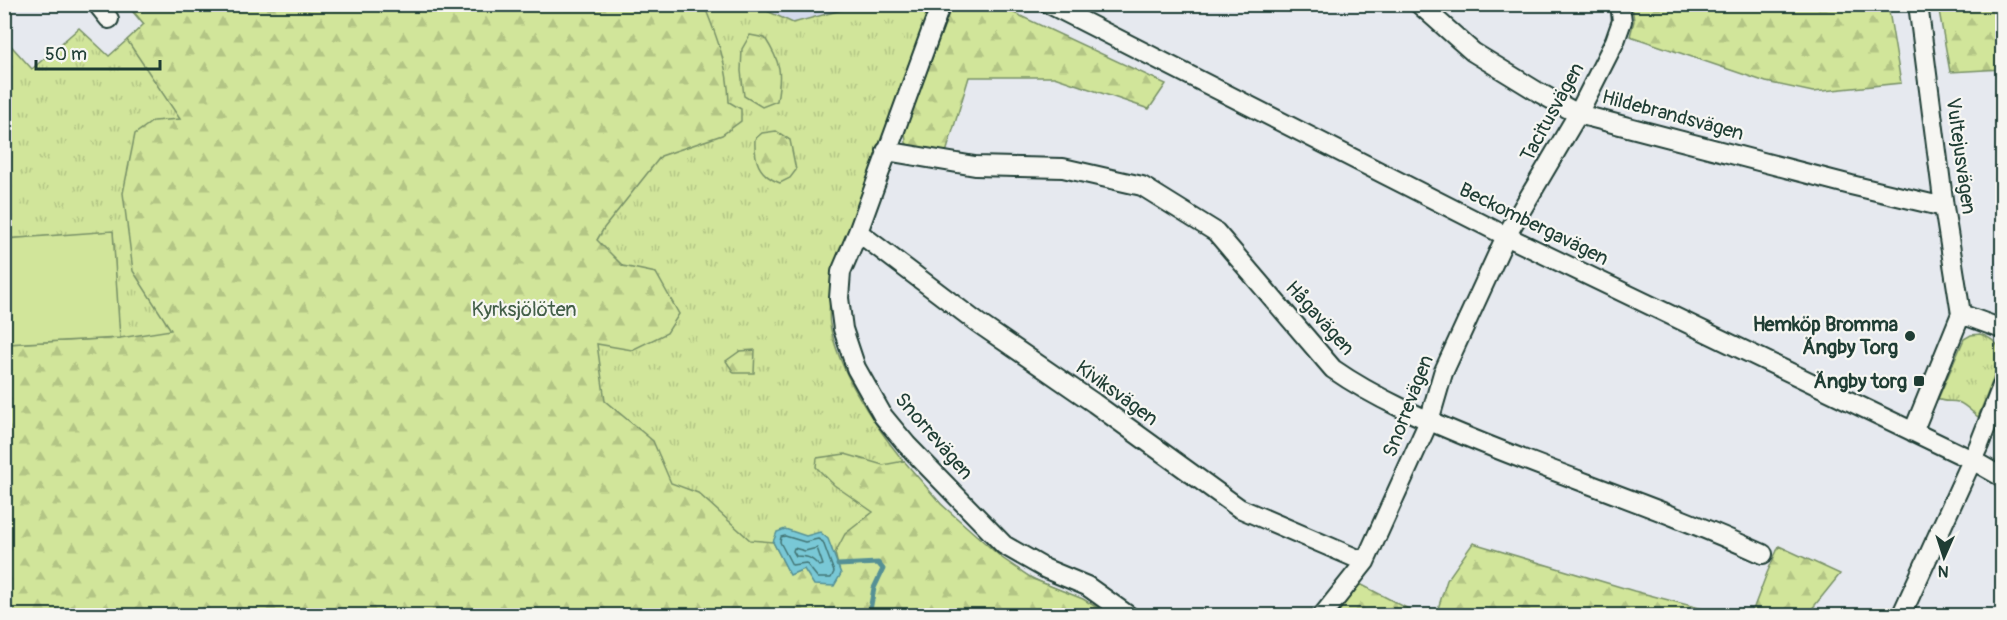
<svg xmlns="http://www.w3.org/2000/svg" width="2007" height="620" viewBox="0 0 2007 620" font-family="Pangolin,sans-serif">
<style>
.built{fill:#d3daec}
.grass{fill:url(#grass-tufts);stroke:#789167;stroke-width:1.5}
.forest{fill:url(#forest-firs);stroke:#789167;stroke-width:1.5}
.garden{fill:#d1e59a;stroke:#789167;stroke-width:1.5}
.water{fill:#79c8d6;stroke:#559095;stroke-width:1.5}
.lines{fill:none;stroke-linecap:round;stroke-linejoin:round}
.shore{stroke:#437575;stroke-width:1.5}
.stream{stroke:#559095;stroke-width:5}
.minor-casing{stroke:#1f3d34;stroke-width:22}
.minor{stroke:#f6f6f2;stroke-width:18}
.poi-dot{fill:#1f3d34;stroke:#f6f6f2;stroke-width:2}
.labels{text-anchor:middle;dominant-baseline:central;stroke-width:4.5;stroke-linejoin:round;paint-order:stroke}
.street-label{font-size:20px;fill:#1f3d34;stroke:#f6f6f2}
.park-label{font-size:20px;fill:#435f48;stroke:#f6f6f2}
.poi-label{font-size:20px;font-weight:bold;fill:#1f3d34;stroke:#f6f6f2;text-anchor:end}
</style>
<defs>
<pattern id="grass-tufts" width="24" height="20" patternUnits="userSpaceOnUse" patternTransform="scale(1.5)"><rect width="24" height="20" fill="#d1e59a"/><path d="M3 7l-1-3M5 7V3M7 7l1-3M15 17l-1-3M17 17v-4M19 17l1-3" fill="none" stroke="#b3c585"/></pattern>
<pattern id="forest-firs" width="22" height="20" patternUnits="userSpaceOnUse" patternTransform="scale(1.5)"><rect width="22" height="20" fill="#d1e59a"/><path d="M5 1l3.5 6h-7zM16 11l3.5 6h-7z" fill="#b3c585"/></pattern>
</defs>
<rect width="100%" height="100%" fill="#e6e9ef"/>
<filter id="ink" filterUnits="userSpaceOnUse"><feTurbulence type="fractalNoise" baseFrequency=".0167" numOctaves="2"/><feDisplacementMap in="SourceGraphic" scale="12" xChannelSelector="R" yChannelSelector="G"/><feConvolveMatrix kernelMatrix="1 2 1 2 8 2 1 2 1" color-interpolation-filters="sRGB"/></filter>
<g filter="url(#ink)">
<!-- built -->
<path class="built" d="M752 5H860L793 23Z"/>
<!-- grass -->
<path class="grass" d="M752 4 793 23 860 5H934L831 288C830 300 828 313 830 325 846 409 949 525 1019 571 1048 589 1082 595 1109 615H5V344L119 338 113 232 5 239 4 38 32 69 79 28 109 56 144 25 127 5Z
M1980 334C1989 337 1999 342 2000 353 2001 364 1983 404 1978 417 1971 411 1966 405 1958 402 1951 400 1945 403 1938 399L1964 339 1971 335Z"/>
<!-- forest -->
<path class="forest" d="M127 4 704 5C717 37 728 66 729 102L741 109V121L722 135 661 156 604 228 597 240 623 266 656 273 679 314 667 333 632 350 597 344 605 401 653 441 671 483 698 493 750 540 773 542 790 574 804 569 840 574 835 553 845 534 873 512 834 485 816 467 817 458 845 454 883 465 904 461 941 504 1002 558 1033 579 1083 599 1109 615 5 616V344L120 338 171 330 133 271 123 193 135 134 153 121 180 119 127 40 144 24Z
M952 5H997L1166 84 1149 109 1054 77H969L946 153 911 147 906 143 905 130Z
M1632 5H1888L1901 83 1813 92 1766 82 1630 36 1634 21Z
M1938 5H2002V69L1950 72Z
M750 35 765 38C781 63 782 72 777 101L762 107 744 96 741 71 742 49Z
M776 131 790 140 796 170 790 178 780 183C758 175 754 160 755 139L762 133Z
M755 350 754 373H734L726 361 740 351Z
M1473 543 1634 591 1726 615H1436L1447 580Z
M1779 546 1840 574 1807 615H1751L1767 573Z
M1360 584 1420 615H1334Z"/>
<!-- garden -->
<path class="garden" d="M113 231 120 338 5 344V239Z"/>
<!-- water -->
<path class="water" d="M785 529 806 536 820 532 828 539 841 574 834 586 814 585 804 569 790 575 773 542 777 532Z"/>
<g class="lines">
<!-- shore -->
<path class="shore" d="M785 536 805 542 818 539 823 542 834 572 831 578H818L806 563 792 565 780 542 781 537Z
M794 548 805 551 817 548 823 565 819 566C811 557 807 556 796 556L793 551Z"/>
<!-- stream -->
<path class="stream" d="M838 565 878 563 883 569 874 588 869 616"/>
<!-- minor casing -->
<g class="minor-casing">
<path id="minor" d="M97 4 109 19
M941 4 858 232 841 272 839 298 843 329 856 368 883 416 907 445 1004 545 1046 569 1087 586 1129 616
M1049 4 1506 236 1972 460 2002 477
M1419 4 1473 52 1538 92 1578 114 1851 185 1944 207
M1918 4 1944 207 1961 314
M886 151 975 166 1063 168 1142 186 1216 232 1333 369C1376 399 1426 420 1475 440 1570 479 1669 511 1763 554
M858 232 978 323 1094 403 1239 508 1365 562
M1961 314 2002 329
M1913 432 1961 314
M1322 616 1365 562 1429 421 1443 373 1506 236 1578 114 1615 41 1622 21 1620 4
M1901 616 1979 445 2002 386"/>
</g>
<!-- minor -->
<use href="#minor" class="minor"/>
</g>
</g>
<!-- markers -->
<g class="poi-dot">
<circle cx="1910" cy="336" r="6"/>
<rect x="1913" y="375" width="12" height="12" rx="3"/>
</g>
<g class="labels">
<!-- street labels -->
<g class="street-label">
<text transform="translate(1552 112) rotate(-61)">Tacitusvägen</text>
<text transform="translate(1673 115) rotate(15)">Hildebrandsvägen</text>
<text transform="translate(1961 156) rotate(82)">Vultejusvägen</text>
<text transform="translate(1534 224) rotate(26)">Beckombergavägen</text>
<text transform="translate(1320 318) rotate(48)">Hågavägen</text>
<text transform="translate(1117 393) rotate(36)">Kiviksvägen</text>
<text transform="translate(1408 406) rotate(-69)">Snorrevägen</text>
<text transform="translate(934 436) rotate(49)">Snorrevägen</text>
</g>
<!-- park labels -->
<g class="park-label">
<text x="524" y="309">Kyrksjölöten</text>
</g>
<!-- poi labels -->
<g class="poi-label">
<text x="1898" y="324">Hemköp Bromma<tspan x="1898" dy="23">Ängby Torg</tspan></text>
<text x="1907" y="381">Ängby torg</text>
</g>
</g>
<!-- margin -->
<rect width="2007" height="620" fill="none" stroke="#f6f6f2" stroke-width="24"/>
<rect x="12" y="12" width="1983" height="596" fill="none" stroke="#1f3d34" stroke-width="2" filter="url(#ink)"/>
<!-- north arrow -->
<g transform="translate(1944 557) rotate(183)" stroke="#f6f6f2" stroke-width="4.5" paint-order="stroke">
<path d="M0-4.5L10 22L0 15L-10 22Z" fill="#1f3d34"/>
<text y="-9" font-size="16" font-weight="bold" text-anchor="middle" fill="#1f3d34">N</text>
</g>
<!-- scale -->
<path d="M36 60v9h124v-9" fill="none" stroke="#1f3d34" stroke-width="3"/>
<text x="45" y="60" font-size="18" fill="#1f3d34" stroke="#f6f6f2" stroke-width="4.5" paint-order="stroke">50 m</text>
</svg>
